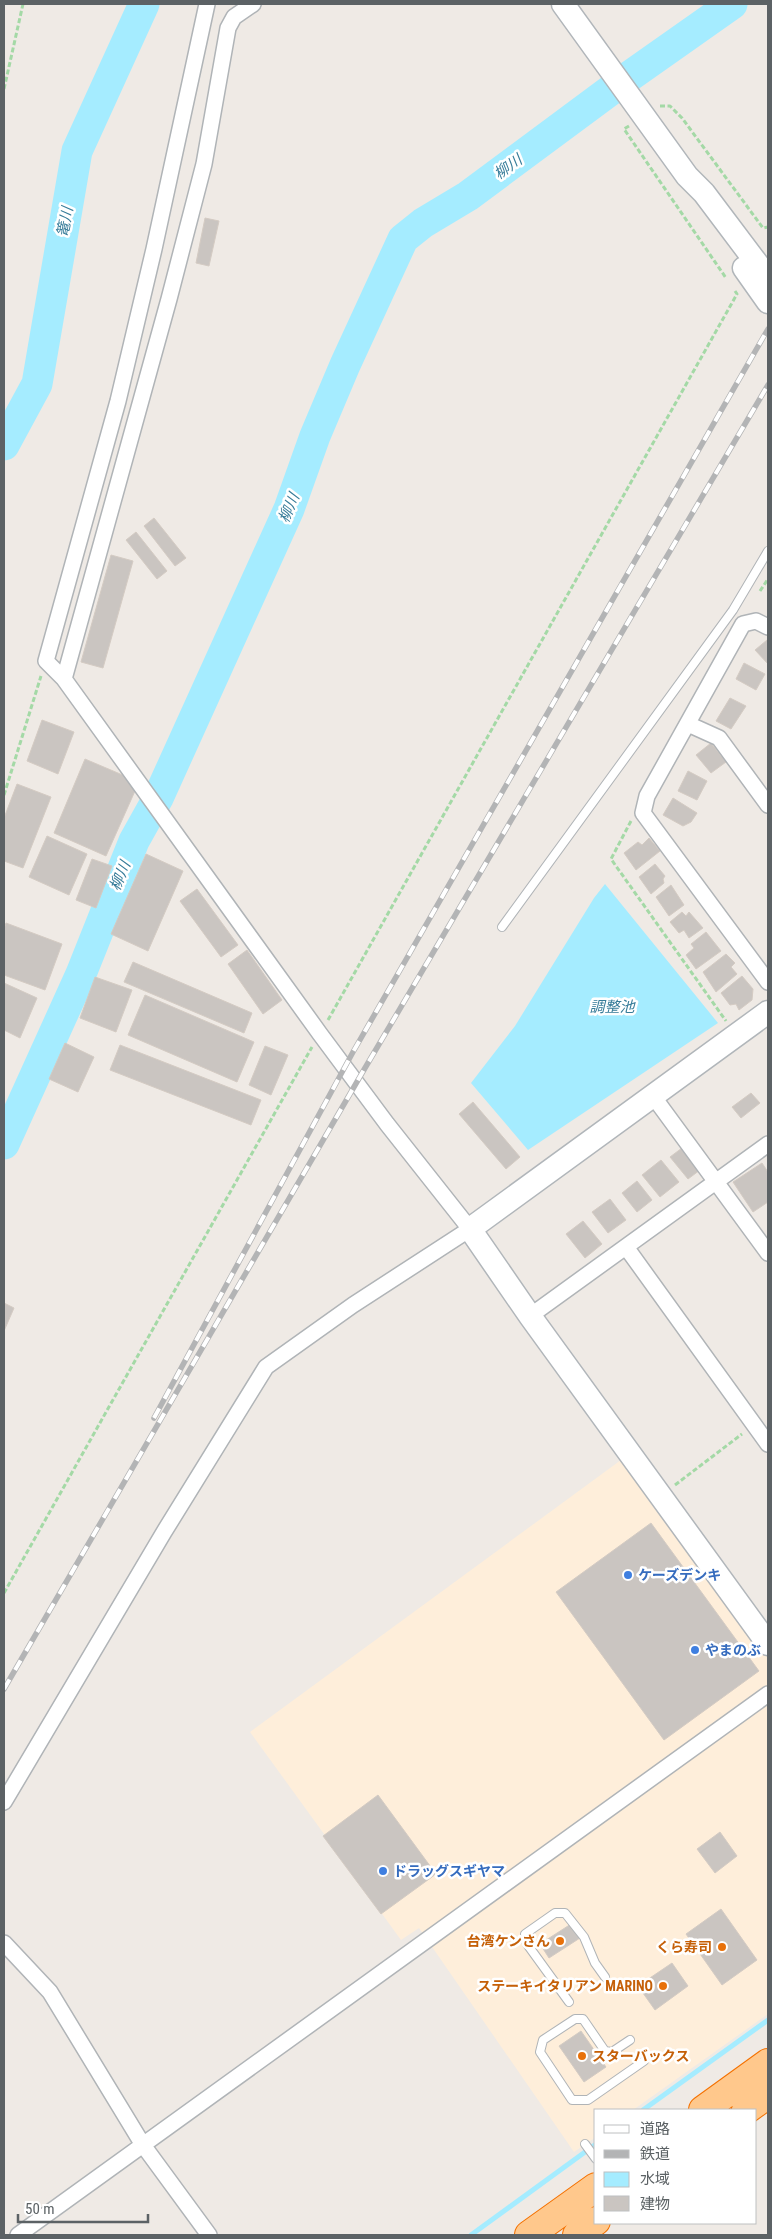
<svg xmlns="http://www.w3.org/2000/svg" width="772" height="2239" viewBox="0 0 772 2239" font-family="'Roboto Condensed','Noto Sans JP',sans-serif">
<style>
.commercial{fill:#feeeda}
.water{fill:#a5ecff}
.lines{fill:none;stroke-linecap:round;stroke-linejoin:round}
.stream{stroke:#a5ecff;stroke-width:5}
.river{stroke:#a5ecff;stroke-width:31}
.building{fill:#cac5c1;stroke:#d4cbc3}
.lane-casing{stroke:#b0b4b7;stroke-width:10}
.street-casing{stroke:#b0b4b7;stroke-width:18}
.secondary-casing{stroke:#b1b6ba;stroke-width:25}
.highway-casing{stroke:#f47100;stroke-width:30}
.path{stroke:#a4d9a6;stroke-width:3;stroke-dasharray:5 2.5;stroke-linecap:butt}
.lane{stroke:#fff;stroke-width:8}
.street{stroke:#fff;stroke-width:15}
.secondary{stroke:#fff;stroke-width:22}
.highway{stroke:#ffc88c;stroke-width:28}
.rail-casing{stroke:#b3b4b5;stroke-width:5.5}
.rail{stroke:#fff;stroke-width:4;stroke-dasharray:11;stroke-linecap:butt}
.shop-dot{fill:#3f7fe0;stroke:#fff;stroke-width:2}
.food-dot{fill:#e8710a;stroke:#fff;stroke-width:2}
.labels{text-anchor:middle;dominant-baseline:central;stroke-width:5;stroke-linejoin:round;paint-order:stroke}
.shop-label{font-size:14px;font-weight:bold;fill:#366cbe;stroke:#fff;text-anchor:start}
.food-label{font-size:14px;font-weight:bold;fill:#c56008;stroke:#fff;text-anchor:end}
.water-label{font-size:15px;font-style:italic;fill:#377c99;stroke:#fff}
</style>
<rect width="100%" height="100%" fill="#efeae5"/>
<!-- commercial -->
<path class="commercial" d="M636 1449 768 1649V2014L633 2110H596V2137L574 2152 419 1928 401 1940 250 1732Z"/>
<!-- water -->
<path class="water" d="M605 884 718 1023 528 1150 471 1083 515 1026 594 898Z"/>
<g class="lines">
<!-- stream -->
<path class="stream" d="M643 2110 768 2020
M471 2235 596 2144"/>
<!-- river -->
<path class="river" d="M4 445 37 384 77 151 144 4
M4 1144 81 974 134 841 158 798 289 509 315 436 345 365 403 239 423 223 468 196 627 78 732 4"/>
</g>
<!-- building -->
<path class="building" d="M205 218 219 221 209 266 196 263Z
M154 518 186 558 175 566 144 526Z
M136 532 167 571 157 579 126 540Z
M111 555 133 561 103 668 81 662Z
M767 640 768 641V664L755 650Z
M744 663 765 674 756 690 736 679Z
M730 698 746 706 731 729 716 721Z
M42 720 74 732 58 774 27 761Z
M711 743 726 762 711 773 696 755Z
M85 759 139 782 106 856 54 833Z
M688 771 707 781 697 800 678 791Z
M17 784 51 797 23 868 4 861V818Z
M673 798 697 813 691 822 683 826 663 815Z
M47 836 87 854 69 895 29 877Z
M649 838 660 851 636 870 624 853 638 842 642 845Z
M146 854 183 871 148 951 111 934Z
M92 859 112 866 96 908 76 900Z
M655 864 665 876 663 879 664 883 651 894 639 877Z
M671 885 684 905 669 916 656 897Z
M197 889 238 945 221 957 180 901Z
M682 912 686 916 689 912 703 928 689 938 684 930 679 933 670 922Z
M6 923 62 944 45 990 4 975V929Z
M706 932 721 951 696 969 686 955 694 948 691 944Z
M247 950 282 1000 263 1014 228 964Z
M726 954 735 963 731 967 737 974 716 992 703 972Z
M133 962 252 1013 244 1033 124 982Z
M742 976 753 989 752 1000 739 1010 736 1004 730 1005 721 993Z
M95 977 132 990 116 1032 80 1018Z
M4 983 37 998 20 1038 4 1030Z
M145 995 254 1042 237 1082 128 1035Z
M65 1043 94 1057 78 1092 49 1079Z
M120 1045 261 1100 251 1125 110 1070Z
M265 1046 288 1055 271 1095 249 1085Z
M751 1093 760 1103 741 1118 732 1107Z
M473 1102 520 1157 506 1169 459 1114Z
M686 1145 704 1167 688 1179 670 1157Z
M661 1160 679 1182 660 1197 642 1175Z
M762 1163 768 1172V1202L753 1212 733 1182Z
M637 1181 652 1200 637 1212 622 1193Z
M610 1199 626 1220 608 1233 592 1212Z
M583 1221 602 1244 585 1258 566 1234Z
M4 1303 14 1308 4 1331Z
M651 1523 759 1671 664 1740 556 1592Z
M378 1795 436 1874 381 1914 323 1836Z
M720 1832 737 1856 715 1873 697 1849Z
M721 1909 757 1960 722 1985 686 1934Z
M571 1924 580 1938 549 1958 540 1944Z
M672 1963 688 1986 655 2010 638 1986Z
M581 2031 606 2067 584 2082 559 2046Z"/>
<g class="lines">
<!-- lane casing -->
<g class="lane-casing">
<path id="lane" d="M502 927 733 610 768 551
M569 2002 527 1944 525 1934 555 1913H565L584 1937 595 1963 605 1977
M630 2040 612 2052 605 2051 583 2019H575L543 2040 540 2052 572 2100H588L644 2061
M585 2144 596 2159"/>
</g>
<!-- street casing -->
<g class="street-casing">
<path id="street" d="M768 627 756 621 743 624 647 796 643 813 768 982
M64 679 169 299 204 164 228 28 234 17 253 4
M688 724 719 738 768 805
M653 1096 768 1253
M626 1247 768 1444
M530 1316 768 1144
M4 1802 164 1532 266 1367 353 1305 470 1229 387 1124 320 1034 64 679 46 661 118 401 154 249 207 4
M4 1943 50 1992 143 2145 209 2235
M18 2235 768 1694"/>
</g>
<!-- secondary casing -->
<g class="secondary-casing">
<path id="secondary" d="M563 4 687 176 704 193 768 278
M744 268 768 302
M768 1012 470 1229 530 1316 768 1644"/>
</g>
<!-- highway casing -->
<g class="highway-casing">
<path id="highway" d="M703 2110 768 2063
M746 2110 768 2094
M529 2235 596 2187
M577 2235 596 2221"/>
</g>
<!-- path -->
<path class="path" d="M4 89 23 4
M660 106H670L682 118 763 228 768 227
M629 126 624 129 726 278
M760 591 768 579
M4 795 41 676
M631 821 611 859 726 1021
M328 1020 737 294 735 291
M675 1485 742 1434
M4 1593 312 1047"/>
<!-- lane -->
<use href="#lane" class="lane"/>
<!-- street -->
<use href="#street" class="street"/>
<!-- secondary -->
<use href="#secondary" class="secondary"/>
<!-- highway -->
<use href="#highway" class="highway"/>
<!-- rail casing -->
<g class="rail-casing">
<path id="rail" d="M154 1418 353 1052 768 329
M4 1689 365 1068 768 385"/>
</g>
<!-- rail -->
<use href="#rail" class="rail"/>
</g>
<!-- markers -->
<g class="shop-dot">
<circle cx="628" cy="1575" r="5"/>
<circle cx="695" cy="1650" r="5"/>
<circle cx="383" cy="1871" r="5"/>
</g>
<g class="food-dot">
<circle cx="560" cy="1941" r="5"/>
<circle cx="722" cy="1947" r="5"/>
<circle cx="663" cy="1986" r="5"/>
<circle cx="582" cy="2056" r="5"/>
</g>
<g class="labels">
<!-- shop labels -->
<g class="shop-label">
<text x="638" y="1575">ケーズデンキ</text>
<text x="705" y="1650">やまのぶ</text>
<text x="393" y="1871">ドラッグスギヤマ</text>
</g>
<!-- food labels -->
<g class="food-label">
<text x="550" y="1941">台湾ケンさん</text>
<text x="712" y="1947">くら寿司</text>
<text x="653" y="1986">ステーキイタリアン MARINO</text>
<text x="592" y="2056" text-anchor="start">スターバックス</text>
</g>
<!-- water labels -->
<g class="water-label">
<text transform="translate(508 167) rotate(-36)">柳川</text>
<text transform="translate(65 222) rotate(-80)">篭川</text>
<text transform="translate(289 508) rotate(-67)">柳川</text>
<text transform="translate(120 876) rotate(-68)">柳川</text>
<text x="612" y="1007">調整池</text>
</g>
</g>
<!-- border -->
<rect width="772" height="2239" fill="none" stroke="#5c6265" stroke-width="10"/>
<!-- legend -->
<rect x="594" y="2109" width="162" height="115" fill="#ffffff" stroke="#bec0c1"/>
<rect x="604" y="2125" width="25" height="8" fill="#ffffff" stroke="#bec0c1"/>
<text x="640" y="2134" font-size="15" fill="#5c6265">道路</text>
<rect x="604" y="2150" width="25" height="8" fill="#b3b4b5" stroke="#bec0c1"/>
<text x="640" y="2159" font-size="15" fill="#5c6265">鉄道</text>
<rect x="604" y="2172" width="25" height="15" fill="#a5ecff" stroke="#bec0c1"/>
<text x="640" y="2184" font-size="15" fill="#5c6265">水域</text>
<rect x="604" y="2196" width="25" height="15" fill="#cac5c1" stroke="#bec0c1"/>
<text x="640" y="2209" font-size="15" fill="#5c6265">建物</text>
<!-- scale -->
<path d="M18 2214v8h130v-8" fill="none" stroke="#5c6265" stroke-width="2.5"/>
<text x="25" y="2214" font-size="15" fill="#5c6265" stroke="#ffffff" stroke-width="4" paint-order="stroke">50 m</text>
</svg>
